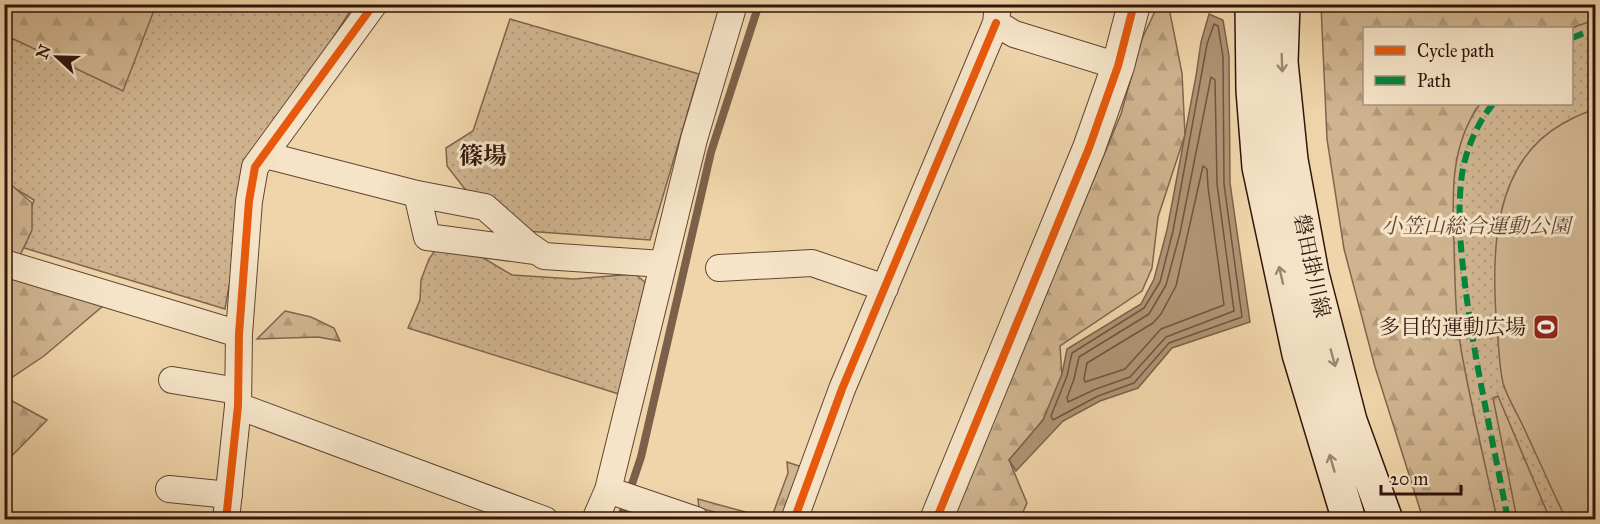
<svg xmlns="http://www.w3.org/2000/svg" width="1600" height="524" viewBox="0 0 1600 524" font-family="'IM FELL Great Primer','Noto Serif JP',serif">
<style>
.grass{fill:url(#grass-dots);stroke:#80644d;stroke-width:1.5;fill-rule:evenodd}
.forest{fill:url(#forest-firs);stroke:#80644d;stroke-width:1.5}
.pitch{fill:#cfb48f;stroke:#80644d;stroke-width:1.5}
.water{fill:#af9474;stroke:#7c614a;stroke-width:1.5}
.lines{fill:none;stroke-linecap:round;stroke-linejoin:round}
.shore{stroke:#705440;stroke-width:1.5}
.stream{stroke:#7c614a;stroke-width:8}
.minor-casing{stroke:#604533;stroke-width:28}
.tertiary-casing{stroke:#604533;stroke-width:34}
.secondary-casing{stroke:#30150b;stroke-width:36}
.minor{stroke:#f5e4c8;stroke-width:26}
.tertiary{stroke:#f5e4c8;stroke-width:32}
.secondary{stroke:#f5e4c8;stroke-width:33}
.quiet{stroke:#00873e;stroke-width:6;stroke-dasharray:12 6;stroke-linecap:butt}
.cycleway-casing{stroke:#f5e4c8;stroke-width:11}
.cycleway{stroke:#e8590c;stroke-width:8}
.oneway{stroke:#9c8773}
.labels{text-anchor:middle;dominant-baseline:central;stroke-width:6;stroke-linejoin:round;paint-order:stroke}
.park-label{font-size:21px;font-style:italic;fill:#604533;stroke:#f5e4c8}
.street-label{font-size:21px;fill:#30150b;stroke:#f5e4c8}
.poi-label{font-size:21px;fill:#30150b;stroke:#f5e4c8;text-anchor:end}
.quarter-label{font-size:24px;font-weight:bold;fill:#30150b;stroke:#f5e4c8}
</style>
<defs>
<pattern id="grass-dots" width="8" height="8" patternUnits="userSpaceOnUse" patternTransform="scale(1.5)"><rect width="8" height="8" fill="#cfb48f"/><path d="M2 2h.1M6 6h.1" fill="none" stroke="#b29a7a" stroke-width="1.8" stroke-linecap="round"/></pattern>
<pattern id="forest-firs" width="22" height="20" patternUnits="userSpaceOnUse" patternTransform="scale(1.5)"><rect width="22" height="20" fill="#cfb48f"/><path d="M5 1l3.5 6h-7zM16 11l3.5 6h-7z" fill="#b29a7a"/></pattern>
</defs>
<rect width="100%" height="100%" fill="#f0d5aa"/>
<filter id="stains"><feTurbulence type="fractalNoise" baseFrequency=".00333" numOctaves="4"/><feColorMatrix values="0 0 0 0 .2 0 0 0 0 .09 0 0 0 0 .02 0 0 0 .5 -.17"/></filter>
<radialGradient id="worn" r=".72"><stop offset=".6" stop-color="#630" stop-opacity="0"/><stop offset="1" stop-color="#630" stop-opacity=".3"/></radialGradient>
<!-- grass -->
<path class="grass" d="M152 5H354L250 169 225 309 21 247 34 200 13 187 5 185 4 36 122 78Z
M1334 5H1595V519H1428ZM1364 28H1572V104H1364Z
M510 19 699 74 650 240 496 229 447 166 446 148 473 131Z
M458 243 512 275 574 279 635 274 646 283 622 395 408 328 420 300 421 280 429 259 438 246Z"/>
<!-- forest -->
<path class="forest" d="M4 5 5 4 156 5 123 91 5 35Z
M1158 5H1171L1170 13 1182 73 1185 135 1158 217 1152 268 1142 291 1060 346 1063 392 1037 428 1009 460 1027 503 1020 519 951 520 1121 114 1142 39Z
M1321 5H1595V20L1571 28H1364V104H1480C1450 145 1452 195 1454 244 1455 279 1455 315 1461 349 1471 406 1485 463 1497 519H1423L1375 367 1344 249 1327 139Z
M5 182 9 183 32 203V230L15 266 110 300 44 356 5 382Z
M285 311 311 317 334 328 340 341 318 337 257 339Z
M1498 396 1550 519H1517L1493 398Z
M5 397 47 420 5 463Z
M787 462 805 468 782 519H743L699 508 698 499 771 519 788 473Z"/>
<!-- pitch -->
<path class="pitch" d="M1595 110V519H1566C1551 488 1537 456 1522 424 1516 411 1507 397 1503 383 1499 366 1499 346 1497 329 1491 257 1491 164 1562 124 1573 118 1583 112 1595 110Z"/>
<!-- water -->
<path class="water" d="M1209 14 1223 20 1229 56 1230 183 1250 322 1172 348 1138 388 1100 401 1063 421 1016 471 1009 460 1043 420 1062 374 1067 349 1141 304 1154 279 1167 230 1196 76 1201 42Z"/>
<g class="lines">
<!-- shore -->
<path class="shore" d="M1214 24 1218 26 1223 57 1224 184 1242 317 1169 343 1134 383 1098 396 1053 420 1051 416 1067 376 1072 353 1144 308 1160 282 1173 231 1207 44Z
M1211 77 1215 80 1217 184 1234 311 1166 337 1130 377 1096 389 1068 402 1067 398 1074 379 1079 357 1149 314 1166 285 1180 233Z
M1203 166 1207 169 1208 187 1224 305 1161 329 1125 369 1085 382 1084 379 1087 363 1153 323 1161 314 1176 286Z"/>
<!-- stream -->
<path class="stream" d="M620 520 641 457 711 152 759 4"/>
<!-- minor casing -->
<g class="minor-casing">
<path id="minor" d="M998 4 996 23 1014 34 1118 66
M265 155 417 194 485 207 528 245 544 256 663 264
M417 194 427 237 535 251
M4 263 239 334
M719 268 812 263 885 288
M172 380 238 391
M238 406 545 520
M169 489 229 495
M608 490 696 520
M226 520 238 406 239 334 249 201 255 167 374 4
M595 520 608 490 694 139 734 4
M794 520 842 389 996 23"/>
</g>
<!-- tertiary casing -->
<g class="tertiary-casing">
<path id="tertiary" d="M936 520 1089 148 1118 66 1134 4"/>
</g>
<!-- secondary casing -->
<g class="secondary-casing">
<path id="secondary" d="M1252 4 1253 90 1259 167 1299 354 1349 520
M1283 4 1281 62 1291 160 1312 274 1350 421 1386 520"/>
</g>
<!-- minor -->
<use href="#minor" class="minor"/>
<!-- tertiary -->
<use href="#tertiary" class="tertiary"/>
<!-- secondary -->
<use href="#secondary" class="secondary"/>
<!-- quiet -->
<path class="quiet" d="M1572 38 1596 28
M1493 104C1476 124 1463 156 1461 183 1457 222 1462 262 1467 300 1477 374 1494 446 1508 520"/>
<!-- cycleway casing -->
<g class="cycleway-casing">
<path id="cycleway" d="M226 520 238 406 239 334 249 201 255 167 374 4
M794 520 842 389 996 23
M936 520 1089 148 1118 66 1134 4"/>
</g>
<!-- cycleway -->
<use href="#cycleway" class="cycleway"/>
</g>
<!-- one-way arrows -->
<defs><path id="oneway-shaft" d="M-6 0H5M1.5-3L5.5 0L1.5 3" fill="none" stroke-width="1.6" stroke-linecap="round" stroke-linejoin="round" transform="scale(1.5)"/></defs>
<g class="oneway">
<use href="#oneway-shaft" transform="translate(1282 63) rotate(88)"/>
<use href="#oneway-shaft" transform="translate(1281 275) rotate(-103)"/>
<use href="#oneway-shaft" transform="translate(1333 358) rotate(75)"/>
<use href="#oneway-shaft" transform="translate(1332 463) rotate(-106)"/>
</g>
<!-- icons -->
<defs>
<g id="stadium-square" transform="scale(1.35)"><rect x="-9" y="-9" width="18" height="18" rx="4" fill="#8f2418" stroke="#f5e4c8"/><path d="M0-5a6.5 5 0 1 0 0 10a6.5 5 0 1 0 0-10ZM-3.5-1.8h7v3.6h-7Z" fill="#fff"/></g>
</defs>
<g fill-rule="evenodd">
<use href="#stadium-square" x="1546" y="327"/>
</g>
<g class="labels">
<!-- park labels -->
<g class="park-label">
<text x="1476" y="226">小笠山総合運動公園</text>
</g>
<!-- street labels -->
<g class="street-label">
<text transform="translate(1312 266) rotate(78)">磐田掛川線</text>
</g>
<!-- poi labels -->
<g class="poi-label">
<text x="1526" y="327">多目的運動広場</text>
</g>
<!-- quarter labels -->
<g class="quarter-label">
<text x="483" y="156">篠場</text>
</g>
</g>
<!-- margin -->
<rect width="1600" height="524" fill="none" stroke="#f0d5aa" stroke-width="24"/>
<rect x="6" y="6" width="1588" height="512" fill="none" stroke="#30150b" stroke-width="3"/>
<rect x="12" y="12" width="1576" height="500" fill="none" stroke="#30150b" stroke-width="1.5"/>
<!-- legend -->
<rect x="1363" y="27" width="210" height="78" fill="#f5e4c8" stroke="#a6917c" stroke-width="1.5"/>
<rect x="1375" y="46" width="30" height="9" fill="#e8590c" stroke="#a6917c" stroke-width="1.5"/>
<text x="1417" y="57" font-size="18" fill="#30150b">Cycle path</text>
<rect x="1375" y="76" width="30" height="9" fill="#00873e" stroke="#a6917c" stroke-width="1.5"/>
<text x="1417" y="87" font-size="18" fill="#30150b">Path</text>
<!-- north arrow -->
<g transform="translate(57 57) rotate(292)" stroke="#f5e4c8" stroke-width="4.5" paint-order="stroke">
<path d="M0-4.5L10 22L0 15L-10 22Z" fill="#30150b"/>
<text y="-9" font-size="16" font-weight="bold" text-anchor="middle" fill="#30150b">N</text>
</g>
<!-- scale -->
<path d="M1381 485v9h80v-9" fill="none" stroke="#30150b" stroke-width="3"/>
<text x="1390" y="485" font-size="18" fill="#30150b" stroke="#f5e4c8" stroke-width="4.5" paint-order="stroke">20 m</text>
<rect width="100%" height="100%" filter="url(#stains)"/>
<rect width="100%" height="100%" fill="url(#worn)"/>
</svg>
